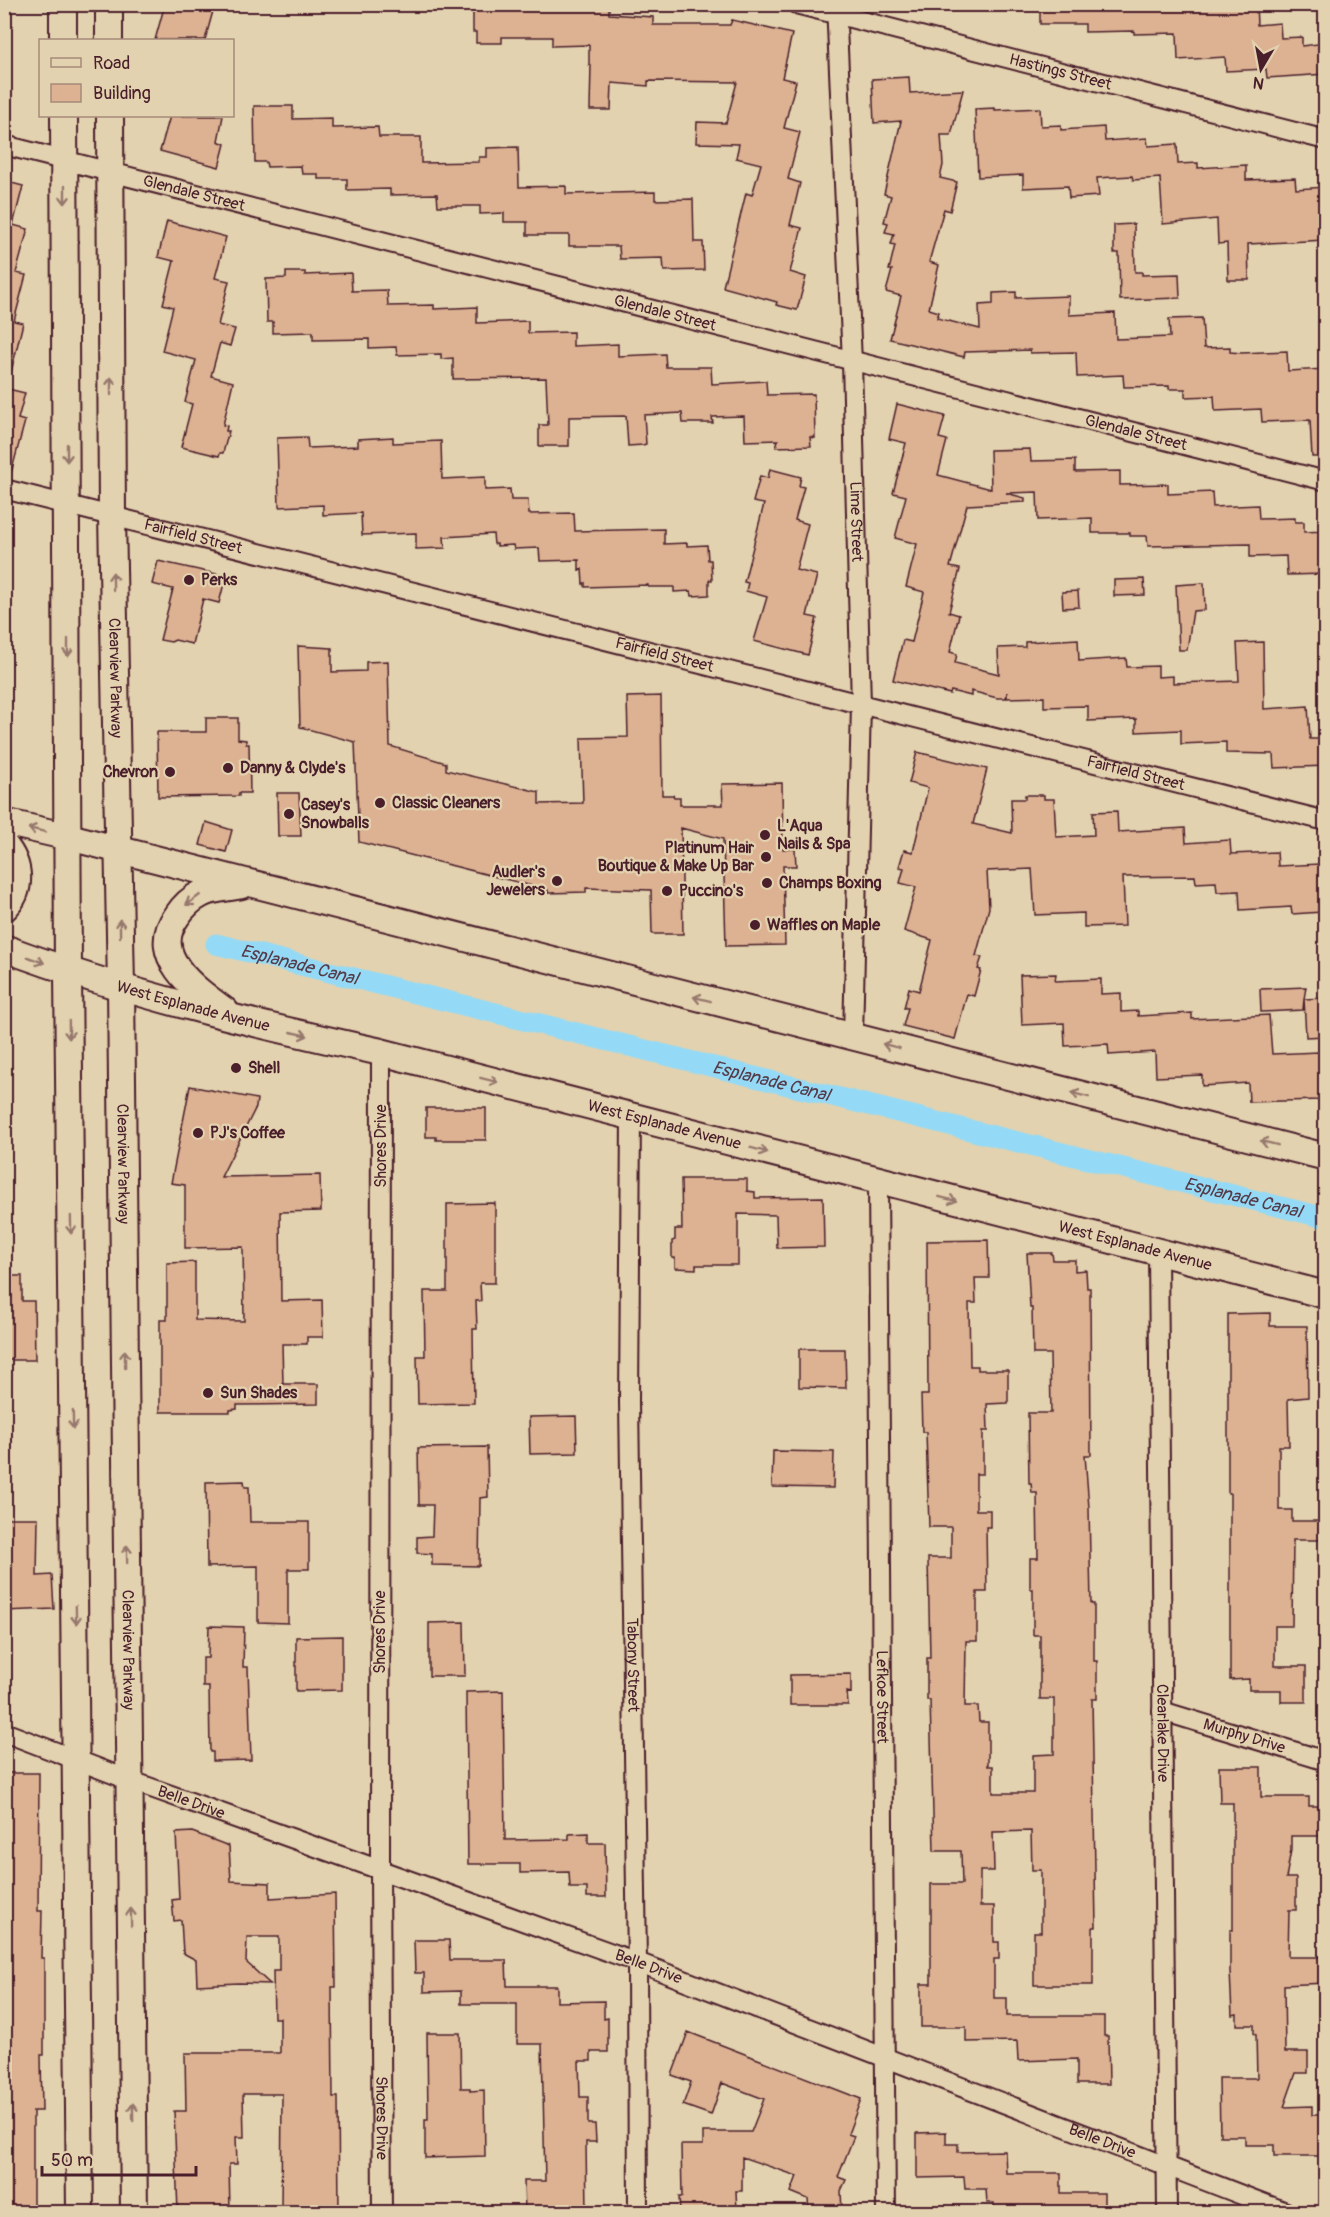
<svg xmlns="http://www.w3.org/2000/svg" width="1330" height="2217" viewBox="0 0 1330 2217" font-family="Pangolin,sans-serif">
<style>
.lines{fill:none;stroke-linecap:round;stroke-linejoin:round}
.canal{stroke:#94daf6;stroke-width:21}
.building{fill:#dcb292;stroke:#4a1f2b;stroke-width:1.5}
.street-casing{stroke:#4a1f2b;stroke-width:22}
.secondary-casing{stroke:#4a1f2b;stroke-width:30}
.street{stroke:#e3d2af;stroke-width:18}
.secondary{stroke:#e3d2af;stroke-width:26}
.oneway{stroke:#96786d}
.poi-dot{fill:#4a1f2b;stroke:#e3d2af;stroke-width:2}
.labels{text-anchor:middle;dominant-baseline:central;stroke-width:4.5;stroke-linejoin:round;paint-order:stroke}
.street-label{font-size:16px;fill:#4a1f2b;stroke:#e3d2af}
.poi-label{font-size:16px;font-weight:bold;fill:#4a1f2b;stroke:#e3d2af;text-anchor:start}
.water-label{font-size:18px;font-style:italic;fill:#553b49;stroke:#e3d2af}
</style>
<rect width="100%" height="100%" fill="#e3d2af"/>
<filter id="ink" filterUnits="userSpaceOnUse"><feTurbulence type="fractalNoise" baseFrequency=".0167" numOctaves="2"/><feDisplacementMap in="SourceGraphic" scale="12" xChannelSelector="R" yChannelSelector="G"/><feConvolveMatrix kernelMatrix="1 2 1 2 8 2 1 2 1" color-interpolation-filters="sRGB"/></filter>
<g filter="url(#ink)">
<g class="lines">
<!-- canal -->
<path class="canal" id="s1" d="M216 944 1326 1218"/>
</g>
<!-- building -->
<path class="building" d="M165 4H215L205 40H155Z
M473 4H609V14L653 17V25H730L732 20 792 34 782 78 796 81 784 128 800 132 788 179 800 183 790 225 802 228 790 272 806 277 797 310 776 305 777 302 723 287 746 193 752 195 761 164 736 158 739 144 696 143 697 122 726 123 737 82 648 81V86L612 83 611 110H590L591 65H589V45L552 46V37H502V43H476V32H473Z
M1040 4H1256L1257 25 1280 23 1281 38 1302 37V46L1326 43V74L1267 78 1266 69 1226 71 1225 57 1178 60 1177 33 1134 34V31L1085 32V24H1040Z
M909 77 910 93 963 90 951 135H941L943 165 940 178 957 182 950 211 944 209 929 262 939 265 929 309 939 312 937 318 980 329 979 305 993 304V293L1016 292V298L1069 296V315L1115 313 1116 339 1170 337 1169 319 1202 318 1204 348 1230 347V352L1242 353 1287 351 1288 371 1326 369V457H1312L1310 420 1262 422 1261 409 1215 411 1214 396 1185 397V389H1169V386L1124 387 1123 375 1077 377 1076 352 1030 353V350L965 352 964 357 890 339 901 296 886 292 892 270H889L895 245 891 244 894 234 885 232 888 223 884 222 891 196 884 194 901 121 874 123 872 79Z
M254 106H293V119L332 118V128L378 127 379 137H421V163L479 162V157H487V148L518 147 519 187 566 186V194L655 192V200L693 199 694 242H703L704 270 664 271 663 258 620 259 619 246H569V235H527V222H504V213L480 214V206H438L437 194 390 195V189L347 190V179H318V174H302L301 166 267 167 266 162H255Z
M995 108V110L1040 108 1041 126 1061 125V130L1104 127 1105 141 1147 138 1148 146 1177 144 1178 164 1198 163V168L1246 165V180L1295 178 1296 189 1326 187V240L1248 244 1249 280H1228L1227 243 1218 244 1217 219 1163 224 1160 178 1133 180 1132 176 1097 178 1099 196 1069 198 1068 186 1023 188V175L978 177 975 109Z
M170 116H223L218 141 225 144 219 167 160 151Z
M4 181 23 186 13 225 28 229 16 273 26 275 14 321 23 323 11 372H4Z
M167 221 226 237 215 278 229 281 218 325 235 329 230 346 220 343 211 376 233 382 223 425 227 426 226 431H229L223 453H220L219 456 181 447 192 404 185 402 196 360 162 351 173 307 163 304 174 261 158 257Z
M1134 224 1135 272H1142V275L1179 274 1180 298 1120 300 1119 253H1114V225Z
M286 272H305V275L351 273 352 291 387 290 388 306 434 305V309L477 307V323L528 321V333L573 332V346L618 344V356L665 354 666 367H711L712 384 766 381 767 395 814 394 815 438 810 437 811 446 776 447 778 440 745 441 744 416 712 417 713 423H683L682 413 644 415 646 444 643 445 628 446 626 416 569 417V446H539V425H548L546 378 453 379V358L441 359V354L397 355 396 347 369 348V339L313 340V332L273 333V322H267L266 279 286 278Z
M4 388 25 393 18 419 25 421 10 477 4 476Z
M897 404 945 416 939 438 947 440 938 475 991 489 990 450 1030 449 1031 461 1075 460V472L1120 471V485L1168 484V494L1212 492 1213 507 1258 505 1259 519 1295 518V522H1304V532L1326 531V574L1287 575 1286 556 1250 557V544L1148 546 1147 536H1130V533H1092V518L1038 520 1037 492 1006 493 1025 498V502L967 505 950 567 960 569 949 612 959 615 950 652 957 654 955 663 999 674 998 648 1025 647V642L1078 639 1079 661 1126 658 1127 667 1158 666V677L1173 676V683L1239 681 1237 643 1263 642 1264 709 1308 706 1310 739H1326V766L1274 768 1273 754 1226 753V742L1181 744V730L1136 732V719L1088 721V706L1044 707V697L1007 698V692L1006 698H997L971 691V696L951 691 950 694 893 680 903 640 912 642 924 592 906 587 917 544 895 538 906 496 893 493 906 443 889 439Z
M307 437 308 448 358 446V439L393 437V443L441 441 442 479 485 477V490L510 489 511 500H528L529 514 574 513 575 531 664 529V544L687 543V546L707 545 708 560H711L712 580H709V595L692 596 691 591 674 592V587H648V585L585 587V583L583 584 582 569 579 570V560L540 561 539 548 514 549 513 545 497 546V544H494L493 534 444 537 445 548 416 549V533L362 535 361 513 323 515V505L279 507 277 438Z
M770 469 801 477 799 486 804 487 795 520 808 524 796 570 817 575 807 616 817 618 808 655 754 641 767 597 746 591 748 583 744 582 764 504 753 502 760 476 768 478Z
M158 561 226 576 219 603 203 599 192 644 175 640 171 642 160 640 173 589 152 584Z
M1144 579 1145 595 1114 596V580Z
M1204 583 1205 610 1193 611 1187 650H1179L1176 585Z
M1078 591 1079 607 1063 608 1062 592Z
M298 646 332 648V672L366 671V662L388 661 390 746 446 763V770L539 792V804L583 803 581 738 628 737 627 697 661 696 662 795H673L674 797H680V805H723L722 784 782 783 783 849H795L796 866H783L785 945 726 946 723 839 681 828 683 934H652L651 890 586 888V892L548 893V890L359 842 355 742 300 727Z
M206 718H238V739L246 740V744H249L250 793H239V796L158 797 157 732H206Z
M917 752 987 769 973 824 1012 833 1011 799H1025V795H1044V799H1054L1056 837 1094 835 1093 812 1117 811 1118 832 1185 828 1186 843 1230 840 1231 854 1277 852 1278 866 1320 864 1322 912 1292 914 1291 907 1240 910 1239 891 1217 892 1216 882 1196 883 1195 876 1123 877 1125 926 1084 927V913L1035 915 1032 869 987 871 989 908 976 956 982 957 978 969 981 970 974 996 967 994 955 1039 903 1026 908 1008H904L909 988 919 991 932 940 904 931 916 887 900 883 904 868 899 867 904 850 913 852 928 788 909 783Z
M277 793H299L301 836H278Z
M206 822 232 830 226 852 200 845Z
M1056 974 1055 981 1101 979V994L1121 993V1012L1138 1011V1016L1192 1013V1019L1269 1015 1272 1054 1319 1052 1321 1100 1249 1102 1248 1083 1202 1086V1075L1156 1077 1155 1052 1109 1055 1108 1044 1065 1046 1064 1023 1022 1025 1020 975Z
M1306 987 1304 999 1326 998V1036L1306 1037 1304 999 1303 1010 1261 1012 1260 989Z
M190 1086 257 1099 256 1107 221 1177 320 1175 321 1211 280 1212 281 1301 322 1300 323 1337H307V1344H282L283 1384H318V1404L237 1405V1409L230 1410V1412H160V1320H167V1263L195 1262V1320L244 1321 243 1247 185 1248V1185L171 1183Z
M426 1108H486V1140H436V1137H426Z
M681 1179H747V1191L755 1192V1198L823 1197 824 1247 777 1248 776 1215 738 1214V1265H696V1269L675 1268V1258H672V1241L675 1240V1229H682Z
M495 1203V1283H480L481 1301H476L477 1329H473L474 1403 418 1404 417 1356H425L424 1291H447V1204Z
M988 1240 989 1278H975L976 1303H969L970 1366H978V1370H1008V1403L987 1404 988 1431H983V1474H976V1510H990V1527H986L987 1592H977V1641H966L965 1706H978L979 1722H988V1766H993V1793H1033V1755L1054 1754V1699H1040V1635H1033V1589H1030V1558H1038L1037 1493H1032L1031 1483H1029L1028 1413H1051L1050 1354H1033L1032 1308H1030L1027 1253H1052L1053 1260H1075V1271L1086 1270 1087 1288H1090L1091 1455H1085L1089 1508 1091 1604H1094V1661H1097V1699H1092L1096 1927H1093V1985H1034V1932H1041V1870H1032L1031 1831 993 1832 994 1871H980V1906H994V1942H999V1959H994V1998H1007V2016H1104V2036H1108L1109 2084H1077V2059L1018 2061 1017 2041 966 2042V2027H921V1984H931V1884H962L961 1851H934L930 1700H927V1658H930L928 1558H951V1527H929L926 1432H922L921 1395H928L927 1241Z
M4 1276H22V1301H34L35 1360H4Z
M1270 1313V1326H1307L1308 1397 1288 1399 1289 1446H1279V1510H1292V1521H1326V1540H1293L1292 1626H1275V1666H1306V1702H1281V1690H1249V1679L1230 1680V1493H1228V1314Z
M799 1349H845L846 1388 799 1387Z
M576 1416 577 1453 530 1454 529 1417Z
M487 1447 488 1497 480 1498 479 1566 432 1565V1554L417 1553V1537L432 1536 433 1505H419L418 1448Z
M773 1451 834 1452 833 1488 772 1487Z
M244 1481 245 1487H249L250 1522H309V1569H288V1623L258 1622V1566L207 1567 206 1482Z
M4 1518H38L37 1576 52 1575 54 1609 4 1611Z
M464 1622 465 1676H429V1623Z
M209 1626 244 1627 243 1667H248L251 1760 213 1761V1752H210L209 1687H203V1658H208Z
M342 1636V1690L296 1691V1637Z
M851 1674V1693L847 1692 848 1705H790V1675Z
M503 1691 505 1840 569 1839V1834L588 1833V1843H605L606 1897H587V1888H570L569 1872 520 1873V1864H468L466 1692Z
M1219 1767H1261V1797H1309V1806H1326V1836H1291V1850L1286 1878H1296V1910H1289L1288 1957H1326V1983L1284 1985 1285 2052H1308V2073H1296L1284 2107 1312 2106V2115H1326V2156H1274V2145H1245V2136H1220L1219 2078H1257L1256 2035 1254 2034V2025H1237V2014L1232 2015 1230 1971V1930H1233V1803H1220Z
M4 1773H39L38 1911H42L41 1958H44V2055H41L42 2111H33V2212H4Z
M192 1832 229 1846 231 1881 270 1883V1898L335 1894 336 1987H332L333 2097H338L339 2212H281L282 2094H243L244 2137H236L237 2164H229L230 2212H178L174 2111H186L185 2053H280V2018H274L273 1971H279V1937H247L246 1962 270 1984 239 1983 197 1985 196 1960 183 1953 181 1920 174 1921 172 1900 179 1899 176 1833Z
M414 1940H449L450 1960H506L507 1986H557V2002L604 2001V2019L608 2018V2052H591V2061H579L580 2097H588V2124H595L596 2142H586L587 2212H525L524 2181H545L542 2044H517V2004H461V1991L424 1992V1973H415Z
M688 2032 861 2099 848 2134 854 2136 838 2177 846 2180 841 2191 842 2212H809L808 2199 791 2192 797 2176 742 2157V2191H736L737 2212H680L679 2197H682L681 2145H703V2132H751L764 2099 722 2083 711 2115 683 2105 691 2082 672 2075Z
M427 2033H460L461 2088H470V2091L484 2090 485 2156 425 2158V2119H428Z
M946 2132V2144H958V2152L1005 2151 1006 2173H1061V2193H1104V2212H994V2203H987L986 2189H965L964 2177 917 2178V2133Z"/>
<g class="lines">
<!-- street casing -->
<g class="street-casing">
<g id="street">
<path id="s2" d="M796 4 1326 140"/>
<path id="s3" d="M836 4 852 362 861 705 853 1037"/>
<path id="s4" d="M4 145 1326 481"/>
<path id="s5" d="M4 489 1326 821"/>
<path id="s6" d="M381 1052 380 1870 382 2212"/>
<path id="s7" d="M631 1116 629 1402 637 1962 638 2212"/>
<path id="s8" d="M878 1181 886 2212"/>
<path id="s9" d="M1158 1253 1167 2212"/>
<path id="s10" d="M1162 1711 1326 1761"/>
<path id="s11" d="M4 1732 129 1780 637 1962 1286 2212"/>
</g>
</g>
<!-- secondary casing -->
<g class="secondary-casing">
<g id="secondary">
<path d="M63 4V40"/>
<path d="M109 4V40"/>
<path d="M64 116 68 972 80 2212"/>
<path id="s12" d="M110 116 112 515 121 987 134 2212"/>
<path d="M4 822 69 837 1326 1157"/>
<path d="M4 845C20 864 23 890 4 908"/>
<path id="s13" d="M4 948C127 994 253 1024 381 1052L1326 1295"/>
<path d="M225 1011C196 990 147 956 177 916 183 907 191 899 201 894 213 888 230 888 242 885"/>
</g>
</g>
<!-- street -->
<use href="#street" class="street"/>
<!-- secondary -->
<use href="#secondary" class="secondary"/>
</g>
<!-- one-way arrows -->
<defs><path id="oneway-shaft" d="M-6 0H5M1.5-3L5.5 0L1.5 3" fill="none" stroke-width="1.6" stroke-linecap="round" stroke-linejoin="round" transform="scale(1.5)"/></defs>
<g class="oneway">
<use href="#oneway-shaft" transform="translate(65 195) rotate(90)"/>
<use href="#oneway-shaft" transform="translate(111 386) rotate(-90)"/>
<use href="#oneway-shaft" transform="translate(67 453) rotate(90)"/>
<use href="#oneway-shaft" transform="translate(113 581) rotate(-91)"/>
<use href="#oneway-shaft" transform="translate(68 648) rotate(90)"/>
<use href="#oneway-shaft" transform="translate(37 830) rotate(-167)"/>
<use href="#oneway-shaft" transform="translate(193 900) rotate(144)"/>
<use href="#oneway-shaft" transform="translate(120 928) rotate(-91)"/>
<use href="#oneway-shaft" transform="translate(36 960) rotate(20)"/>
<use href="#oneway-shaft" transform="translate(702 999) rotate(-166)"/>
<use href="#oneway-shaft" transform="translate(69 1030) rotate(89)"/>
<use href="#oneway-shaft" transform="translate(299 1034) rotate(13)"/>
<use href="#oneway-shaft" transform="translate(891 1046) rotate(-166)"/>
<use href="#oneway-shaft" transform="translate(489 1080) rotate(14)"/>
<use href="#oneway-shaft" transform="translate(1080 1095) rotate(-166)"/>
<use href="#oneway-shaft" transform="translate(1269 1143) rotate(-166)"/>
<use href="#oneway-shaft" transform="translate(759 1150) rotate(15)"/>
<use href="#oneway-shaft" transform="translate(948 1199) rotate(14)"/>
<use href="#oneway-shaft" transform="translate(71 1225) rotate(89)"/>
<use href="#oneway-shaft" transform="translate(125 1359) rotate(-91)"/>
<use href="#oneway-shaft" transform="translate(73 1420) rotate(89)"/>
<use href="#oneway-shaft" transform="translate(127 1554) rotate(-91)"/>
<use href="#oneway-shaft" transform="translate(76 1615) rotate(89)"/>
<use href="#oneway-shaft" transform="translate(131 1917) rotate(-91)"/>
<use href="#oneway-shaft" transform="translate(133 2112) rotate(-91)"/>
</g>
</g>
<!-- markers -->
<g class="poi-dot">
<circle cx="189" cy="580" r="6"/>
<circle cx="228" cy="768" r="6"/>
<circle cx="170" cy="772" r="6"/>
<circle cx="380" cy="803" r="6"/>
<circle cx="289" cy="814" r="6"/>
<circle cx="765" cy="835" r="6"/>
<circle cx="766" cy="857" r="6"/>
<circle cx="557" cy="881" r="6"/>
<circle cx="767" cy="883" r="6"/>
<circle cx="667" cy="891" r="6"/>
<circle cx="755" cy="925" r="6"/>
<circle cx="236" cy="1068" r="6"/>
<circle cx="198" cy="1133" r="6"/>
<circle cx="208" cy="1393" r="6"/>
</g>
<g class="labels">
<!-- street labels -->
<g class="street-label">
<text stroke="none"><textPath href="#s2" startOffset="273">Hastings Street</textPath></text>
<text stroke="none"><textPath href="#s4" startOffset="196">Glendale Street</textPath></text>
<text stroke="none"><textPath href="#s4" startOffset="682">Glendale Street</textPath></text>
<text stroke="none"><textPath href="#s4" startOffset="1168">Glendale Street</textPath></text>
<text stroke="none"><textPath href="#s3" startOffset="518">Lime Street</textPath></text>
<text stroke="none"><textPath href="#s5" startOffset="195">Fairfield Street</textPath></text>
<text stroke="none"><textPath href="#s5" startOffset="681">Fairfield Street</textPath></text>
<text stroke="none"><textPath href="#s12" startOffset="562">Clearview Parkway</textPath></text>
<text stroke="none"><textPath href="#s5" startOffset="1167">Fairfield Street</textPath></text>
<text stroke="none"><textPath href="#s13" startOffset="198">West Esplanade Avenue</textPath></text>
<text stroke="none"><textPath href="#s13" startOffset="684">West Esplanade Avenue</textPath></text>
<text transform="translate(381 1146) rotate(-90)">Shores Drive</text>
<text stroke="none"><textPath href="#s12" startOffset="1048">Clearview Parkway</textPath></text>
<text stroke="none"><textPath href="#s13" startOffset="1170">West Esplanade Avenue</textPath></text>
<text transform="translate(380 1632) rotate(-90)">Shores Drive</text>
<text stroke="none"><textPath href="#s12" startOffset="1534">Clearview Parkway</textPath></text>
<text stroke="none"><textPath href="#s7" startOffset="549">Tabony Street</textPath></text>
<text stroke="none"><textPath href="#s8" startOffset="516">Lefkoe Street</textPath></text>
<text stroke="none"><textPath href="#s9" startOffset="480">Clearlake Drive</textPath></text>
<text stroke="none"><textPath href="#s10" startOffset="86">Murphy Drive</textPath></text>
<text stroke="none"><textPath href="#s11" startOffset="200">Belle Drive</textPath></text>
<text stroke="none"><textPath href="#s11" startOffset="686">Belle Drive</textPath></text>
<text stroke="none"><textPath href="#s6" startOffset="1066">Shores Drive</textPath></text>
<text stroke="none"><textPath href="#s11" startOffset="1172">Belle Drive</textPath></text>
</g>
<!-- poi labels -->
<g class="poi-label">
<text x="201" y="580">Perks</text>
<text x="240" y="768">Danny &amp; Clyde's</text>
<text x="158" y="772" text-anchor="end">Chevron</text>
<text x="392" y="803">Classic Cleaners</text>
<text x="301" y="805">Casey's<tspan x="301" dy="18">Snowballs</tspan></text>
<text x="777" y="826">L'Aqua<tspan x="777" dy="18">Nails &amp; Spa</tspan></text>
<text x="754" y="848" text-anchor="end">Platinum Hair<tspan x="754" dy="18">Boutique &amp; Make Up Bar</tspan></text>
<text x="545" y="872" text-anchor="end">Audler's<tspan x="545" dy="18">Jewelers</tspan></text>
<text x="779" y="883">Champs Boxing</text>
<text x="679" y="891">Puccino's</text>
<text x="767" y="925">Waffles on Maple</text>
<text x="248" y="1068">Shell</text>
<text x="210" y="1133">PJ's Coffee</text>
<text x="220" y="1393">Sun Shades</text>
</g>
<!-- water labels -->
<g class="water-label">
<text stroke="none"><textPath href="#s1" startOffset="86">Esplanade Canal</textPath></text>
<text stroke="none"><textPath href="#s1" startOffset="572">Esplanade Canal</textPath></text>
<text stroke="none"><textPath href="#s1" startOffset="1058">Esplanade Canal</textPath></text>
</g>
</g>
<!-- margin -->
<rect width="1330" height="2217" fill="none" stroke="#e3d2af" stroke-width="24"/>
<rect x="12" y="12" width="1306" height="2193" fill="none" stroke="#4a1f2b" stroke-width="2" filter="url(#ink)"/>
<!-- legend -->
<rect x="39" y="39" width="195" height="78" fill="#e3d2af" stroke="#a68a7a" stroke-width="1.5"/>
<rect x="51" y="58" width="30" height="9" fill="#e3d2af" stroke="#a68a7a" stroke-width="1.5"/>
<text x="93" y="69" font-size="18" fill="#4a1f2b">Road</text>
<rect x="51" y="84" width="30" height="18" fill="#dcb292" stroke="#a68a7a" stroke-width="1.5"/>
<text x="93" y="99" font-size="18" fill="#4a1f2b">Building</text>
<!-- north arrow -->
<g transform="translate(1261 69) rotate(190)" stroke="#e3d2af" stroke-width="4.5" paint-order="stroke">
<path d="M0-4.5L10 22L0 15L-10 22Z" fill="#4a1f2b"/>
<text y="-9" font-size="16" font-weight="bold" text-anchor="middle" fill="#4a1f2b">N</text>
</g>
<!-- scale -->
<path d="M42 2166v9h154v-9" fill="none" stroke="#4a1f2b" stroke-width="3"/>
<text x="51" y="2166" font-size="18" fill="#4a1f2b" stroke="#e3d2af" stroke-width="4.5" paint-order="stroke">50 m</text>
</svg>
